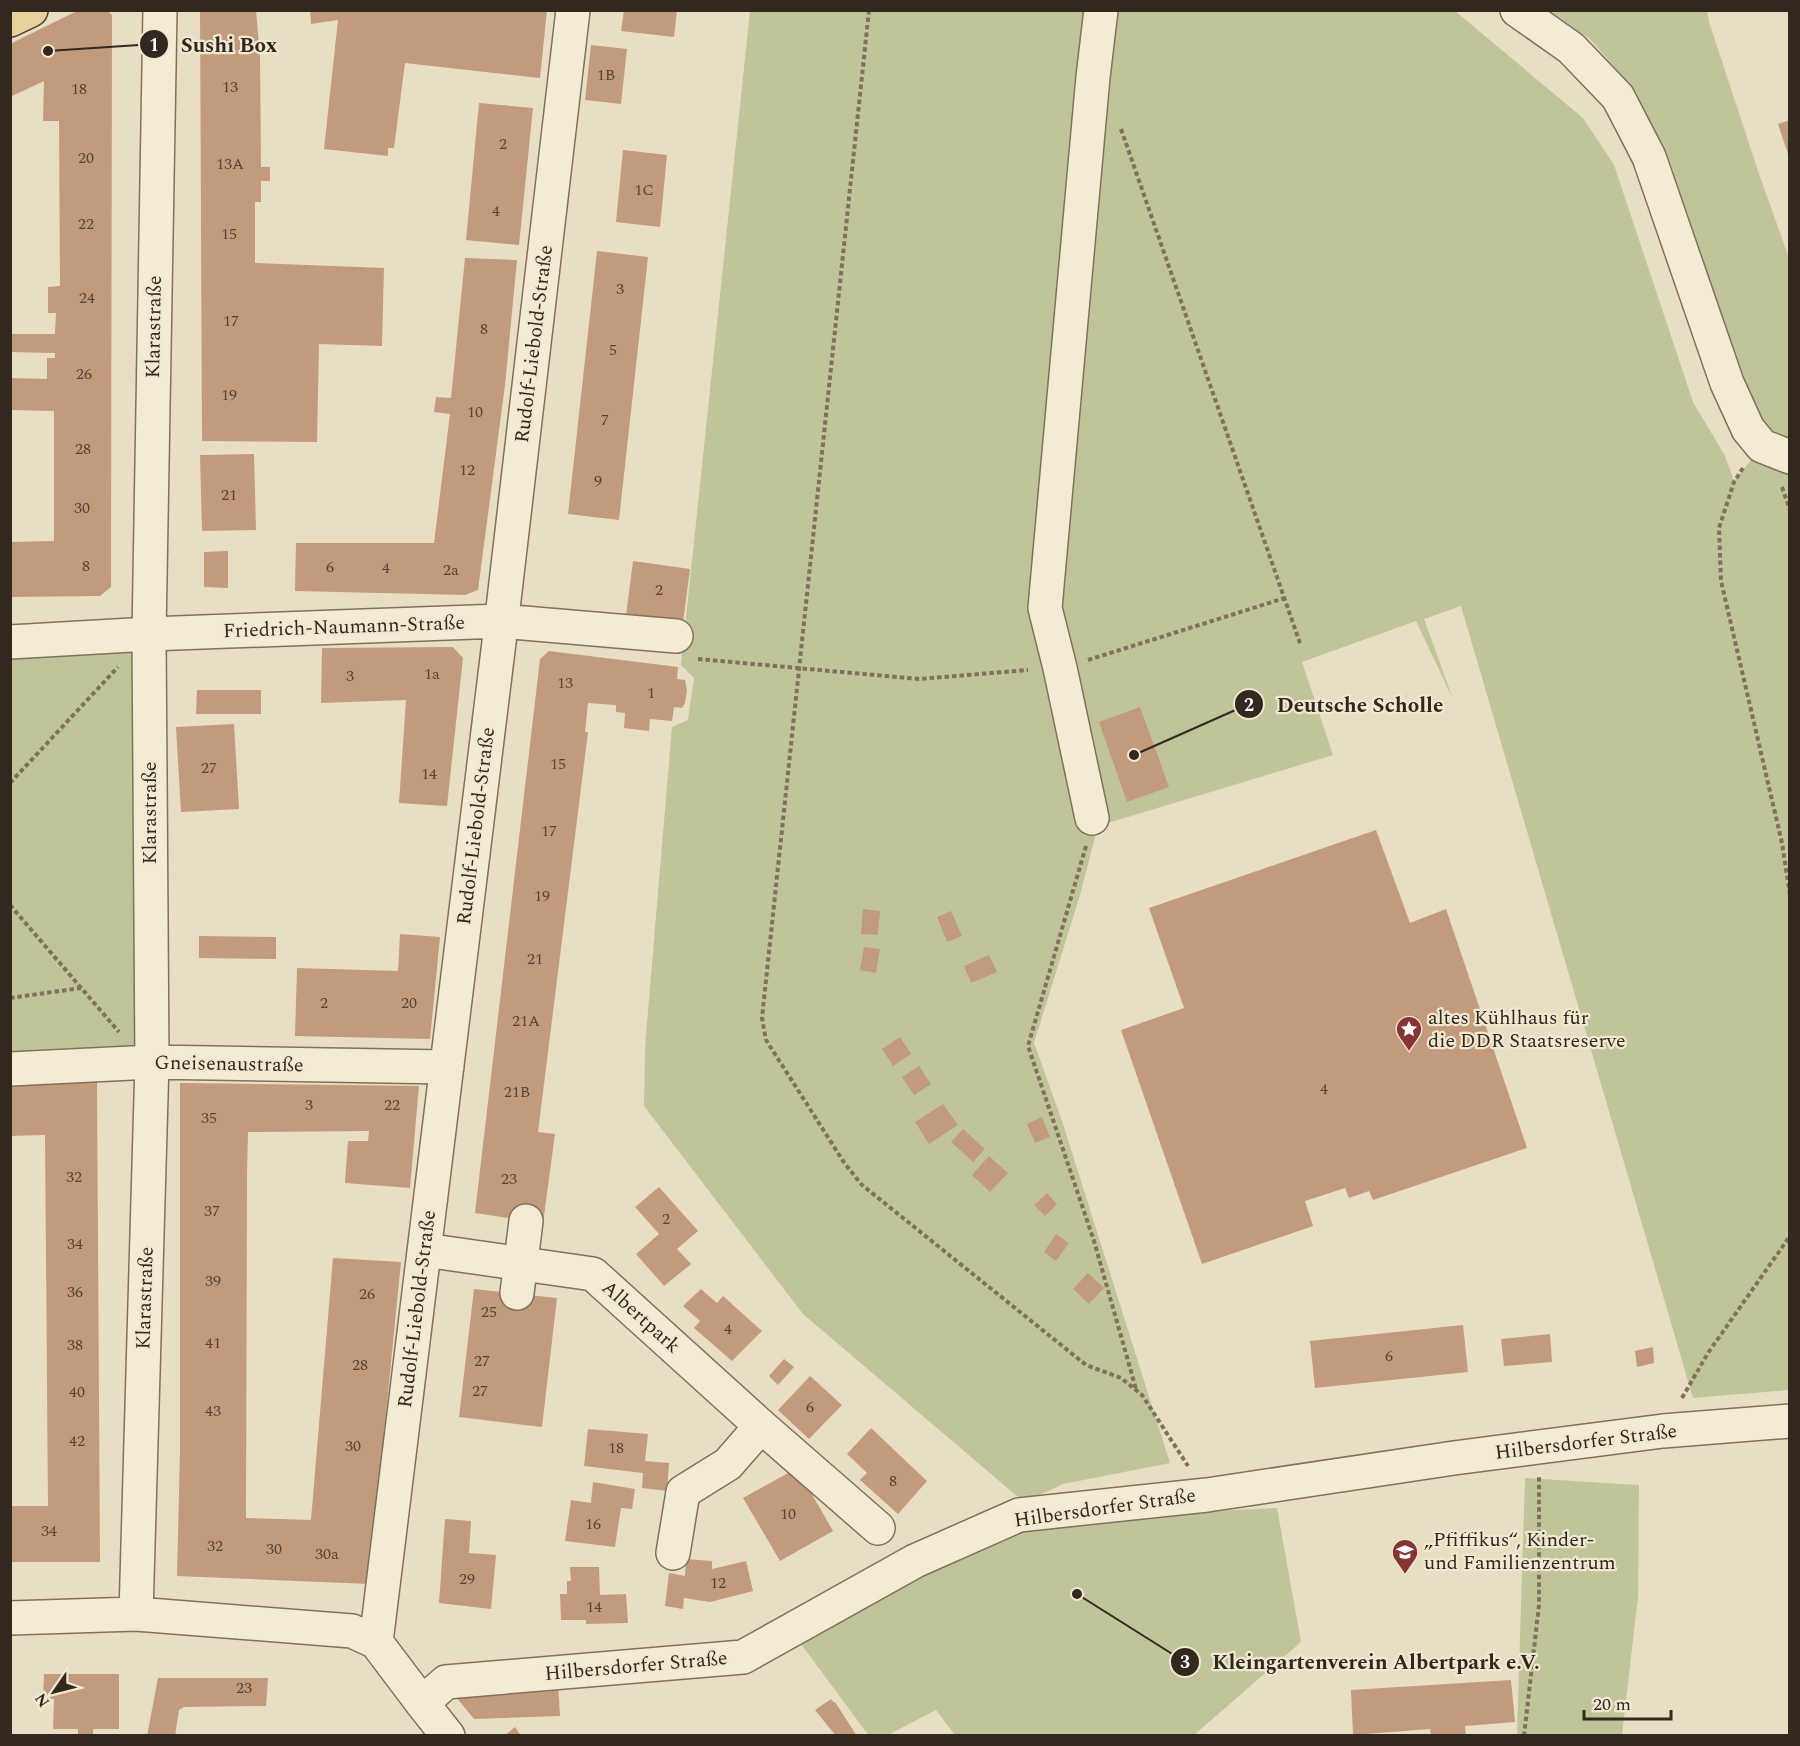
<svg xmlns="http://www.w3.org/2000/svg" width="1800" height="1746" viewBox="0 0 1800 1746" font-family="Spectral,serif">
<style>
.green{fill:#bfc598}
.building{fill:#c29b7d}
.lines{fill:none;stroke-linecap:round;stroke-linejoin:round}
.minor-casing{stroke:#80705c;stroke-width:36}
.major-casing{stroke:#4e3e30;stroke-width:36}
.path{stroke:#80705c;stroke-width:4;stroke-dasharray:4.5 3;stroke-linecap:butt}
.minor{stroke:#f4ebd5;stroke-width:33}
.major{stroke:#e7d29e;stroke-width:33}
.labels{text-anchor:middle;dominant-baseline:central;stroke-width:4.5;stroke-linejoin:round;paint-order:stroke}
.number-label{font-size:16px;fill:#564536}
.street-label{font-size:20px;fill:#32281e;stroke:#f0e8d1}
.poi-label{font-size:20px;fill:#32281e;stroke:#f0e8d1;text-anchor:start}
.leader{fill:none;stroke:#32281e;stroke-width:2}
.callout-dot{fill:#32281e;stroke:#f0e8d1;stroke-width:2}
.mark-label{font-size:18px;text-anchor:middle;font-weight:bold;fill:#fff}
.callout-label{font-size:21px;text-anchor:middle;font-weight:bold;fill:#32281e;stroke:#f0e8d1;stroke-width:4.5;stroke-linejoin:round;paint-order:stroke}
</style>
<rect width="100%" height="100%" fill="#e8dec3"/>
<!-- green -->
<path class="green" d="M750 11H1455L1583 118 1614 165 1693 402 1725 456 1734 481 1762 446 1727 383 1672 169 1636 92 1590 39 1550 11H1707L1709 22 1759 174 1789 258V1390L1693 1398 1461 606 1424 619 1453 699 1416 621 1302 662 1333 755 1098 826 1080 895 1034 1043 1062 1121 1170 1463 1063 1484 1024 1502 803 1314 644 1106 645 1047 672 727 688 720 694 678 681 665Z
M141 642 145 1056 11 1062 10 650Z
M1525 1478 1639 1485 1638 1597 1622 1735H1517Z
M1277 1508 1301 1642 1194 1735H955L936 1710 888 1735 869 1736 790 1629 935 1559 1058 1518Z"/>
<!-- building -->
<path class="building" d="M79 10H107L112 15 111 587 100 596 10 597V542L54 541V411L10 410V378L47 379V358H55V353L10 352V334H55L56 313H48V287L60 286 59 121H43L44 81 10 97V44Z
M200 10H256L260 57 261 167H270V181H261V202H255V263L384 268 382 346 319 344 317 442 202 441Z
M310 10H547L540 78 405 63 394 148H388V156L324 149 338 20 311 24Z
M624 10H677L674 37 621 31Z
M591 45 627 49 621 104 585 100Z
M479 103 533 108 519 245 466 240Z
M1790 120V157H1789L1778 124Z
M623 150 667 155 660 227 616 222Z
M597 251 648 257 619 520 568 514Z
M465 258 517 260 505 385 478 590 465 595 295 591 296 543H434L450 414 434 412 436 397 451 398Z
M254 454 256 530 202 531 200 455Z
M228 551V588L204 587V552Z
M633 561 690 569 683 622 626 615Z
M453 647 463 658 447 806 399 803 406 700 321 703 322 648Z
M549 651 678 667 677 679 685 680 687 690 685 703 682 708 674 707 672 721 650 719 649 731 624 728 625 713 616 712V705L588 703 585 732H588L538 1132 555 1134 543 1223 475 1213 540 659Z
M197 690H261V714H196Z
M1140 707 1169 787 1127 802 1099 722Z
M234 724 239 809 181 812 176 727Z
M1376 830 1410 923 1446 909 1527 1148 1373 1200 1369 1191 1349 1198 1345 1188 1305 1201 1313 1226 1202 1264 1121 1030 1184 1008 1149 908Z
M863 909 880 911 878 935 861 934Z
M951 911 962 936 947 942 937 917Z
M400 934 440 937 430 1039 295 1036 297 968 398 971Z
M199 936 276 937V959L199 958Z
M864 947 880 949 876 973 860 970Z
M989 955 997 972 971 983 964 966Z
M900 1037 911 1054 893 1066 882 1049Z
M919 1066 931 1084 914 1095 902 1077Z
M97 1082 100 1562H10V1506H48L45 1135 10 1136V1083Z
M180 1083 419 1086 410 1188 345 1183 348 1141H368L369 1131 248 1132 247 1175 246 1518 311 1520 333 1258 401 1262 369 1584 177 1576 180 1450Z
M943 1104 958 1125 929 1144 915 1122Z
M1042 1117 1050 1137 1035 1143 1027 1124Z
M963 1129 985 1149 973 1162 951 1142Z
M989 1156 1008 1173 990 1192 972 1175Z
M659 1187 698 1231 677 1249 691 1264 664 1286 636 1254 659 1234 635 1207Z
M1047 1193 1057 1204 1045 1216 1034 1205Z
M1056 1234 1069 1243 1056 1261 1044 1252Z
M1088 1273 1104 1288 1089 1304 1073 1289Z
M474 1289 557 1298 542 1427 459 1417Z
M701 1289 717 1303 723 1296 762 1331 732 1361 694 1328 700 1321 683 1306Z
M1463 1325 1468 1372 1315 1388 1310 1341Z
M1550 1334 1552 1362 1504 1366 1501 1339Z
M1653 1347 1654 1363 1637 1367 1635 1351Z
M784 1359 794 1367 778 1385 769 1376Z
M810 1376 842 1405 809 1439 778 1410Z
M871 1428 927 1481 898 1514 860 1480 867 1473 847 1454Z
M588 1429 648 1434 645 1461 669 1463 667 1491 642 1488 643 1473 584 1466Z
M797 1468 833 1531 780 1561 743 1498Z
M593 1482 635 1489 632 1509 621 1508 615 1547 565 1541 571 1500 591 1503Z
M445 1519 471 1521 469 1553 496 1555 491 1609 439 1603Z
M686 1559 712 1561V1569L746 1561 753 1591 710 1602 684 1598 683 1609 665 1606 669 1573 685 1576Z
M570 1567H599L600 1595 626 1594 628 1623 586 1624V1620H561L560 1594H567V1581H571Z
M44 1674H119V1729H93V1736H78V1729H53L54 1699 43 1698Z
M158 1678H268L266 1706 184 1707 179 1710 175 1736H147Z
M1511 1680 1515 1722 1465 1726 1466 1736H1431L1430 1729 1353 1735 1351 1690Z
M558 1684 560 1716 474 1719 452 1692Z
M831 1699 834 1703 835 1702 857 1736H836L815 1710Z
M515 1727 521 1736H504Z"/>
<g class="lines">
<!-- minor casing -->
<g class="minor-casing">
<path id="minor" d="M1517 10 1571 48 1618 97 1649 157 1727 383 1748 429 1762 446 1790 457
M10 642 149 634 501 621 676 636
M1092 818 1060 668 1045 608 1093 77 1101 10
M10 1069 152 1062 447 1067
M425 1250 593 1274 761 1426 878 1528
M517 1293 526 1221
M673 1553 683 1492 728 1464 761 1426
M136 1614 152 1062 149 634 160 10
M10 1618 136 1614 352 1631 376 1642 422 1703 448 1736
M376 1642 500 634 573 10
M422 1703 446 1682 743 1657 915 1561 1019 1515 1207 1495 1454 1458 1663 1431 1790 1421"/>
</g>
<!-- major casing -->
<g class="major-casing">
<path id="major" d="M10 20 31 10"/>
</g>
<!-- path -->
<path class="path" d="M869 10 762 1018 766 1040 845 1164 862 1185 1086 1365 1121 1378 1142 1395 1188 1466
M1121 129 1301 646
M1743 468 1734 482 1719 528 1721 581 1782 843 1790 895
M1782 487 1790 510
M698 659 919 679 1028 670
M1088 660 1285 598
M10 783 118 667
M1086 846 1028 1046 1094 1241 1136 1389
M10 905 119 1032
M10 998 81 988
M1682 1398 1708 1353 1790 1236
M1524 1736 1539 1605V1476"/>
<!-- minor -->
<use href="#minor" class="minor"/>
<!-- major -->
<use href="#major" class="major"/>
</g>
<!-- icons -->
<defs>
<g id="sight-pin" transform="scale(1.35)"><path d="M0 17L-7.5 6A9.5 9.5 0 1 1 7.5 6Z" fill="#883433" stroke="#f0e8d1"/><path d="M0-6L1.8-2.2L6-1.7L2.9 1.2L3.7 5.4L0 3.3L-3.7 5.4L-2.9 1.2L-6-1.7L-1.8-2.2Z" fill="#fff"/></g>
<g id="school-pin" transform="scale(1.35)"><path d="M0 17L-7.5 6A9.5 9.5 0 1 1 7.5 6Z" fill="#883433" stroke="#f0e8d1"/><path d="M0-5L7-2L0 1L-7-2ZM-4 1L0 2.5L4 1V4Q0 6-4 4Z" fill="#fff"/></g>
</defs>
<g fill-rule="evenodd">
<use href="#sight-pin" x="1409" y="1029"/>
<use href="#school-pin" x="1405" y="1552"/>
</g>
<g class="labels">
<!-- number labels -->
<g class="number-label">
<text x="606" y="75">1B</text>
<text x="230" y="87">13</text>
<text x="79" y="89">18</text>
<text x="503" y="144">2</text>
<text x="86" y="158">20</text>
<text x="230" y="164">13A</text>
<text x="644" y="190">1C</text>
<text x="496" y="211">4</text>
<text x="86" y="224">22</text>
<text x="229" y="234">15</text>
<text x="620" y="289">3</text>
<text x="87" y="298">24</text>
<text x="231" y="321">17</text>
<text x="484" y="329">8</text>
<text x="613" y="350">5</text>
<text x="84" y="374">26</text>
<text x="229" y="395">19</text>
<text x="475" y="412">10</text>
<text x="605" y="420">7</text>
<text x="83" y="449">28</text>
<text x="467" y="470">12</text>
<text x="598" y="481">9</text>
<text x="229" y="495">21</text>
<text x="82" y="508">30</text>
<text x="86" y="566">8</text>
<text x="330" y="567">6</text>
<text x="386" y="568">4</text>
<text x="451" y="570">2a</text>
<text x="659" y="590">2</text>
<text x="432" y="674">1a</text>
<text x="350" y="676">3</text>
<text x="565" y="683">13</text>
<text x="651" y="693">1</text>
<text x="558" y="764">15</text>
<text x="209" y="768">27</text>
<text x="429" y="774">14</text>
<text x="549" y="831">17</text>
<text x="542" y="896">19</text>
<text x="535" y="959">21</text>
<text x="324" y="1003">2</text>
<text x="409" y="1003">20</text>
<text x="526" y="1021">21A</text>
<text x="1324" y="1089">4</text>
<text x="517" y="1092">21B</text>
<text x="309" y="1105">3</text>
<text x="392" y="1105">22</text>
<text x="209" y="1118">35</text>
<text x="74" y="1177">32</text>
<text x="509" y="1179">23</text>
<text x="212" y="1211">37</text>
<text x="666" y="1219">2</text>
<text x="75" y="1244">34</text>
<text x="213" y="1281">39</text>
<text x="75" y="1292">36</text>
<text x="367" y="1294">26</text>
<text x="489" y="1312">25</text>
<text x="728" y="1329">4</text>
<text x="213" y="1343">41</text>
<text x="75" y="1345">38</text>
<text x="1389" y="1356">6</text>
<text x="482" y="1361">27</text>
<text x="360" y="1365">28</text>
<text x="480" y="1391">27</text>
<text x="77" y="1392">40</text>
<text x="810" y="1407">6</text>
<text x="213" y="1411">43</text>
<text x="77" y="1441">42</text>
<text x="353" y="1446">30</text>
<text x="616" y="1448">18</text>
<text x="893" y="1481">8</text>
<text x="788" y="1514">10</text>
<text x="593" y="1524">16</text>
<text x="49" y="1531">34</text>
<text x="215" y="1546">32</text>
<text x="274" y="1549">30</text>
<text x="327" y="1554">30a</text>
<text x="467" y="1579">29</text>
<text x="718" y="1583">12</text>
<text x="594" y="1607">14</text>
<text x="244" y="1688">23</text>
</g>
<!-- street labels -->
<g class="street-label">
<text transform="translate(154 327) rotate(-89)">Klarastraße</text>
<text transform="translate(534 344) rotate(-83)">Rudolf-Liebold-Straße</text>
<text transform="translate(344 627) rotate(-2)">Friedrich-Naumann-Straße</text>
<text transform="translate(150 813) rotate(-90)">Klarastraße</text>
<text transform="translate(476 826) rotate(-83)">Rudolf-Liebold-Straße</text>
<text transform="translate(229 1064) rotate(1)">Gneisenaustraße</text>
<text transform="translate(145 1298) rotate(-88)">Klarastraße</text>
<text transform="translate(417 1309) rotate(-83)">Rudolf-Liebold-Straße</text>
<text transform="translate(641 1317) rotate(42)">Albertpark</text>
<text transform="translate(1586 1442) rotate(-7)">Hilbersdorfer Straße</text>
<text transform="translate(1105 1508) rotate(-8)">Hilbersdorfer Straße</text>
<text transform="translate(636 1666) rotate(-5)">Hilbersdorfer Straße</text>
</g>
<!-- poi labels -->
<g class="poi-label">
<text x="1428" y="1018">altes Kühlhaus für<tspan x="1428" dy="23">die DDR Staatsreserve</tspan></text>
<text x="1424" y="1540">„Pfiffikus“, Kinder-<tspan x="1424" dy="23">und Familienzentrum</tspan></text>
</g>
</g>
<!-- callouts -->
<path class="leader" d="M48 51L154 44M1134 755L1249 704M1077 1594L1185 1662"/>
<g class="callout-dot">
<circle cx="48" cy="51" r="6"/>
<circle cx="1134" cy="755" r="6"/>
<circle cx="1077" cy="1594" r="6"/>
<circle cx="154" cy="44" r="15"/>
<circle cx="1249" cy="704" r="15"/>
<circle cx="1185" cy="1662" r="15"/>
</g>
<g class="mark-label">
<text x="154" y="51">1</text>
<text x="1249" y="711">2</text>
<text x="1185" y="1668">3</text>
</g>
<g class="callout-label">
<text x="229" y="52">Sushi Box</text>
<text x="1360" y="712">Deutsche Scholle</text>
<text x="1376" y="1669">Kleingartenverein Albertpark e.V.</text>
</g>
<!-- border -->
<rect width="1800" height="1746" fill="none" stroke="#32281e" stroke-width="24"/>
<!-- north arrow -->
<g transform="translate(54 1692) rotate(235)" stroke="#f0e8d1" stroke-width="4.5" paint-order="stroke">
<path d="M0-4.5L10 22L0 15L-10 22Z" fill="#32281e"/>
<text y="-9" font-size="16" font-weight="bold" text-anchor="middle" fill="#32281e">N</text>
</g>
<!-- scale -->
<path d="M1584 1710v9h87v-9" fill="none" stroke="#32281e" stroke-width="3"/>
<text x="1593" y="1710" font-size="18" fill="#32281e" stroke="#f0e8d1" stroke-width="4.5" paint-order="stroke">20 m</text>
</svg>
